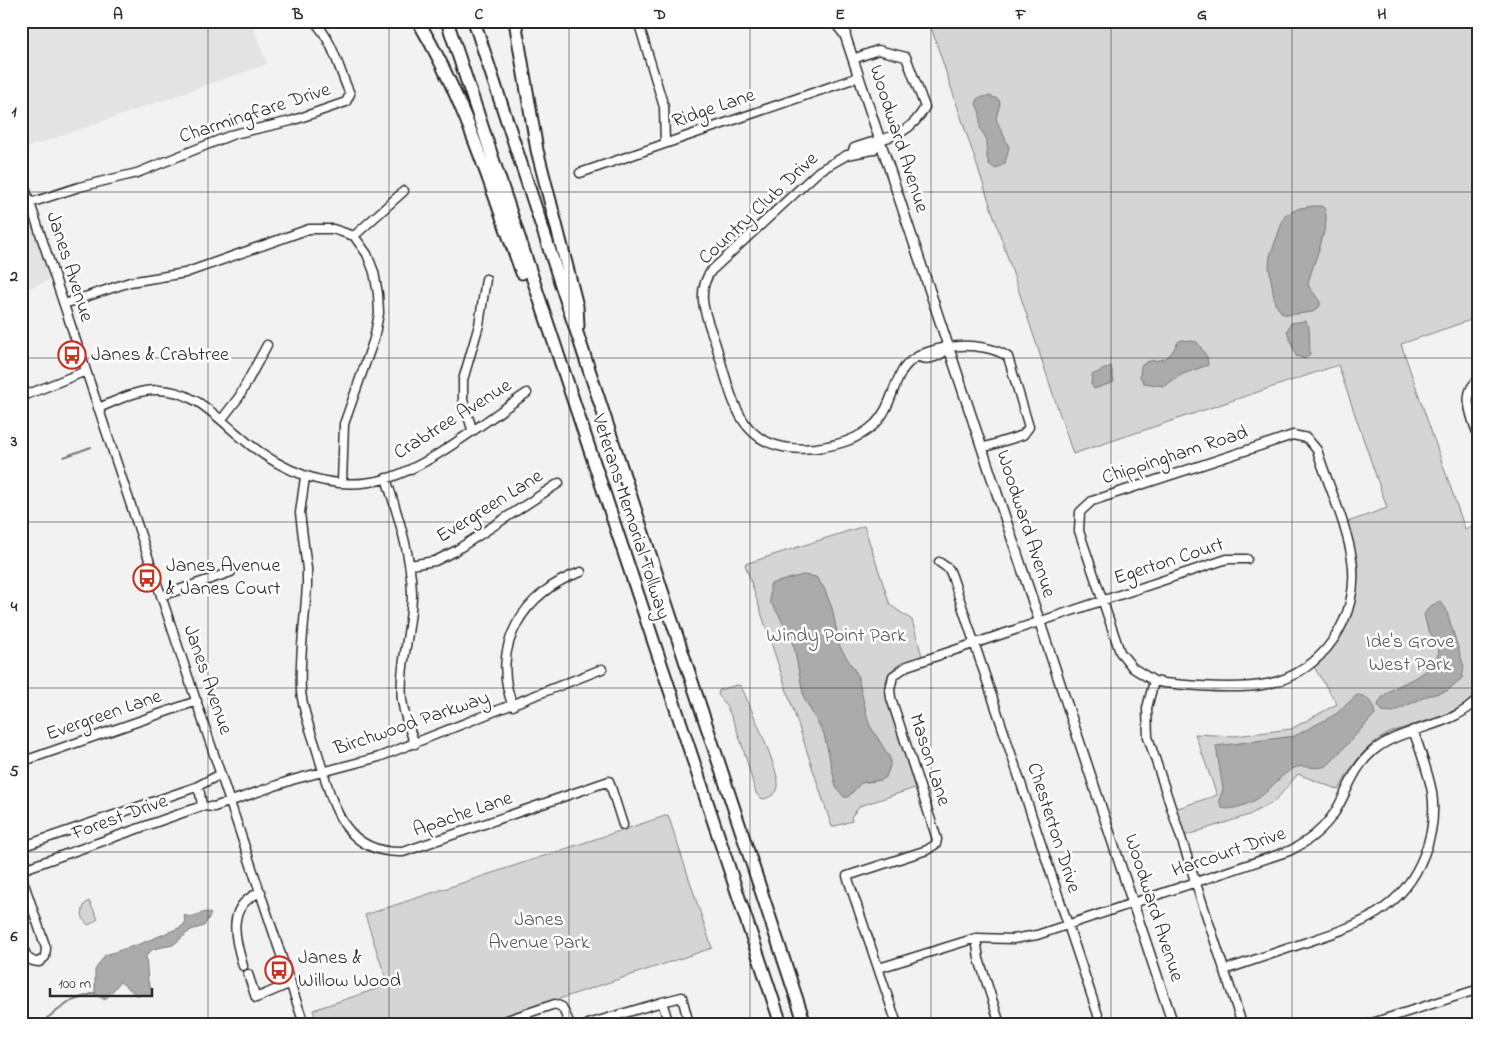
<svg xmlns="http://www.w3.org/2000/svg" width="1500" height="1045" viewBox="0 0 1500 1045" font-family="'Indie Flower',sans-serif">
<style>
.built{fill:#e3e3e3}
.green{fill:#d5d5d5;stroke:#808080}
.water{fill:#ababab;stroke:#787878}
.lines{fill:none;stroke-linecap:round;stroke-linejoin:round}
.stream{stroke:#787878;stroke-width:2}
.minor-casing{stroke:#2b2b2b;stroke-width:11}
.major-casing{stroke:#2b2b2b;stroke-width:12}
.highway-casing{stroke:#2b2b2b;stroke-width:15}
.minor{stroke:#fff;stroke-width:8}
.major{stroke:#fff;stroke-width:9}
.highway{stroke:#fff;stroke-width:11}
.grid{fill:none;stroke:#2b2b2b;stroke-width:1;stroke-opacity:0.55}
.labels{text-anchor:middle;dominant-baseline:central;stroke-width:5;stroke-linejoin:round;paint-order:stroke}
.street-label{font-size:20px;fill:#2b2b2b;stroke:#fff}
.poi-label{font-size:20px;fill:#2b2b2b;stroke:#fff;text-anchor:start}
.park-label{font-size:20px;fill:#565656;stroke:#fff}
.neatline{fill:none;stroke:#2b2b2b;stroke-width:2}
.grid-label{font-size:16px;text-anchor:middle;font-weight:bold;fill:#2b2b2b}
</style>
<rect width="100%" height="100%" fill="#f2f2f2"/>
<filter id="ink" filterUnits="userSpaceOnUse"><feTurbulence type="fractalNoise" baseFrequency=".02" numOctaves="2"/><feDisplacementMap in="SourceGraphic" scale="10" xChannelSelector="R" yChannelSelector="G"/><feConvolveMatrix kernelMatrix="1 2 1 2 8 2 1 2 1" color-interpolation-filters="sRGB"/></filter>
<g filter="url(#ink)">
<!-- built -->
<path class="built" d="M21 21H251L267 64 26 148 21 136Z
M21 195 52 279 21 291Z"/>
<!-- green -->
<path class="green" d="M929 21H1479V317L1401 344 1465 529 1479 524V691C1458 717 1422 720 1392 732 1367 742 1350 767 1339 790L1298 774 1275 801 1249 815 1184 836 1175 809 1217 795 1195 734 1235 736 1291 729 1337 704 1314 667C1363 623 1363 582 1345 523L1387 508 1338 365 1073 454Z
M864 526 890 605 912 620 922 656C903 662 888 666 884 688L915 788 860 806 851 817 852 821 832 827 745 564Z
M737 685 741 686C748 702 781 774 778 787 777 794 770 797 764 799L759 797 756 793C748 768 736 713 718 695L719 690Z
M668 815 712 948 484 1024H317L313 1010 388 985 365 915Z
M89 901 98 919 89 925C81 921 81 911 85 904Z"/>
<!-- water -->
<path class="water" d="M989 96 998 99 1000 103 996 119 1009 147 1005 163 996 169 989 164 987 158V140L980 128V113L976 104 978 98Z
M1314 206H1322C1336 216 1310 268 1308 285L1320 302V306L1313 312 1287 315 1282 313 1275 304 1269 267 1270 256 1285 215 1300 208Z
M1305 321 1309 326 1310 354 1305 359 1296 356 1287 331 1291 323Z
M1183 340 1197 342 1207 357 1208 365 1183 374 1164 386 1144 383 1140 377 1141 366C1151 357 1158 363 1167 357 1172 354 1175 346 1179 341Z
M1111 366 1114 382 1094 389 1091 384 1092 375Z
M803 575 816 577 824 588 832 608 840 647 857 674 869 724 890 758V766L886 777 882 780 861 783 848 797H844L836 787 824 734 804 698 794 647 779 615 770 602V584Z
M1440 601 1446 609 1464 667 1462 678 1447 691 1427 696 1393 712 1382 711 1378 705C1386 680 1440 681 1439 646L1428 630 1424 615 1429 607Z
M1357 695C1367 695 1374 704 1375 714L1329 764C1317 773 1304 762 1292 769 1271 782 1268 798 1241 806 1235 808 1228 810 1222 808L1219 800 1223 789 1216 746 1295 736 1336 714Z
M206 912 211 914 204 926 191 930 173 945 153 949 146 956 148 981 152 991 150 995H137L120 982 105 1000 95 994V970L105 955 140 944 181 927 185 923 184 915 190 917Z"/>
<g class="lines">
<!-- stream -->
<path class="stream" d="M64 457 91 447
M47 1018 71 1001 95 993"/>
<!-- minor casing -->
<g class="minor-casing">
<path id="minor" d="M638 21 664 107 665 143
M880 141 873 150 847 155 819 171 711 271C695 293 706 316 714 339 734 400 736 456 816 448 838 445 858 440 875 424 891 408 892 386 904 368 922 343 984 339 1008 357L1029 427 1023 435 982 448
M852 153 854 148C884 136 907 140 925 107L906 57 878 50 853 59
M580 173 859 77
M21 176 304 1024
M30 203 79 187 137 173 234 134 291 121 346 102 350 94C338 68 334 42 314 21
M354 236 404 191
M64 304 130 282 185 273 309 229H333L354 236 367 254 374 272 378 294 379 313 374 339 344 424 342 483
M919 357C929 362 941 355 949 348
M1479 380C1459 392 1473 421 1479 438
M21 397 86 371
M98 408C117 401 135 390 156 390 190 389 212 412 236 433 277 470 329 494 385 479 431 466 486 420 527 393
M222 419 239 397 267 345
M472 429 463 400V380L479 325 486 279
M1293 435 1307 438 1317 450C1328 485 1346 522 1352 559 1361 616 1323 673 1267 684 1239 690 1192 686 1164 683L1154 681 1133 668 1120 652 1079 531 1080 512 1092 501Z
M305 477 300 513 307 569V585C305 620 299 657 301 691 303 713 312 734 318 754 332 801 341 854 403 852L609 781 623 825
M386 478C398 516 411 554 412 593 412 629 399 665 402 700 404 715 409 729 415 744
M939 562 949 569 952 576 1101 1024
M410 565 435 561 455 551 559 483
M161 596 231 572
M1154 681 1147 708 1148 737 1242 1024
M513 706C489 647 524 591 581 572
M21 762 197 701
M196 787 200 793 202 806
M21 815 25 825
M21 847 196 787 221 774
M21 870 202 806 214 807 292 780 379 757 602 669
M21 875 46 948 45 957 39 962C26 962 25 952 21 942
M976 938 979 959 1000 1024
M243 966C235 937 225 906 261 892
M879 968 976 938 1013 939 1037 935 1289 851C1308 842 1323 830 1335 812 1348 791 1353 768 1373 751 1404 725 1452 729 1479 698
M1224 970C1252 961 1280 951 1307 942 1359 925 1402 911 1424 855 1432 835 1435 813 1432 792 1428 771 1420 750 1413 730
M248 974 256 998 291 983
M495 1024 555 1004 562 1007 570 1024
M588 1024 662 1002
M669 1024 662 1002 682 997 689 1024
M897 1024 847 876 927 850 936 844 937 839 891 698 890 690 893 676 907 666 1227 559H1247
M1369 1024 1479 989"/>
</g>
<!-- major casing -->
<g class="major-casing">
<path id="major" d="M834 21 845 35 1173 1024
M845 35 847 21"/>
</g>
<!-- highway casing -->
<g class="highway-casing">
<path id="highway" d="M418 21C465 99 491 189 522 273
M447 21 781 1024
M474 21 805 1024
M515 21 537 150 577 306 578 326"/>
</g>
<!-- minor -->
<use href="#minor" class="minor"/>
<!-- major -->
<use href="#major" class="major"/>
<!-- highway -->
<use href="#highway" class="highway"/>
</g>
</g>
<!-- grid -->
<path class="grid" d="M208 21V1024M389 21V1024M569 21V1024M750 21V1024M931 21V1024M1111 21V1024M1292 21V1024M21 192H1479M21 358H1479M21 522H1479M21 688H1479M21 852H1479"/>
<!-- icons -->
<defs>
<g id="bus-ring" transform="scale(1.4375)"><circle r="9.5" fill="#fff" stroke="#c8321e" stroke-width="1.5"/><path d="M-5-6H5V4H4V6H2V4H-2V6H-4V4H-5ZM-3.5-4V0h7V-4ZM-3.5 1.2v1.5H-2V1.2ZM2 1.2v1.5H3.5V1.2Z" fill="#c8321e"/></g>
</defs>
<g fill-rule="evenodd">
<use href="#bus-ring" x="72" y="355"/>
<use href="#bus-ring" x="147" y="578"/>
<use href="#bus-ring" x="279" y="970"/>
</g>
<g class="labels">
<!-- street labels -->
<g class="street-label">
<text transform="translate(714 109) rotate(-19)">Ridge Lane</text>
<text transform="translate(255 114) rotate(-18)">Charmingfare Drive</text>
<text transform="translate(898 139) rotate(72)">Woodward Avenue</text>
<text transform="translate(759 209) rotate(-43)">Country Club Drive</text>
<text transform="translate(69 267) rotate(72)">Janes Avenue</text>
<text transform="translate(453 420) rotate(-32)">Crabtree Avenue</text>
<text transform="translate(1175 456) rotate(-18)">Chippingham Road</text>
<text transform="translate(490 507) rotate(-32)">Evergreen Lane</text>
<text transform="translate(630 517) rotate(72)">Veterans Memorial Tollway</text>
<text transform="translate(1025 524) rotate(72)">Woodward Avenue</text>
<text transform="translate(1169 562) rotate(-18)">Egerton Court</text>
<text transform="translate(207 680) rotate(71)">Janes Avenue</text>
<text transform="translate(104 716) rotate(-19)">Evergreen Lane</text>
<text transform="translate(412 724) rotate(-19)">Birchwood Parkway</text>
<text transform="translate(929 760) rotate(72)">Mason Lane</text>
<text transform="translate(463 815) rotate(-19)">Apache Lane</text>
<text transform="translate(120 818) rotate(-20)">Forest Drive</text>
<text transform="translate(1053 828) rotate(72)">Chesterton Drive</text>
<text transform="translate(1229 853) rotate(-19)">Harcourt Drive</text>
<text transform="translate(1153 908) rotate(72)">Woodward Avenue</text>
</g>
<!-- poi labels -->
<g class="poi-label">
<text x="91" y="355">Janes &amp; Crabtree</text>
<text x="166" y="566">Janes Avenue<tspan x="166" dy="23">&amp; Janes Court</tspan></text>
<text x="298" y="958">Janes &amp;<tspan x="298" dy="23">Willow Wood</tspan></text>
</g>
<!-- park labels -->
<g class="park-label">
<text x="836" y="636">Windy Point Park</text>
<text x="1410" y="642">Ide's Grove<tspan x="1410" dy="23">West Park</tspan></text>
<text x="539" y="920">Janes<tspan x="539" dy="23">Avenue Park</tspan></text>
</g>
</g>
<!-- margin -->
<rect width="1500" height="1045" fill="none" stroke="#fff" stroke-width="55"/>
<!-- scale -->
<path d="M50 988v8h102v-8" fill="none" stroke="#2b2b2b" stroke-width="2.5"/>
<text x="58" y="988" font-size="15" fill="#2b2b2b" stroke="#ffffff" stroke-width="4" paint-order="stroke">100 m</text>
<rect x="28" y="28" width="1444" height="990" class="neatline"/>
<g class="grid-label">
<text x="118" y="19">A</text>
<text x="298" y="19">B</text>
<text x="479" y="19">C</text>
<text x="660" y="19">D</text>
<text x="840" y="19">E</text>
<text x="1021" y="19">F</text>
<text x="1202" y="19">G</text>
<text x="1382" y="19">H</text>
<text x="14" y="116">1</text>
<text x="14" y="281">2</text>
<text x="14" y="446">3</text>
<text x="14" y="611">4</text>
<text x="14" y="776">5</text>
<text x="14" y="941">6</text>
</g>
</svg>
